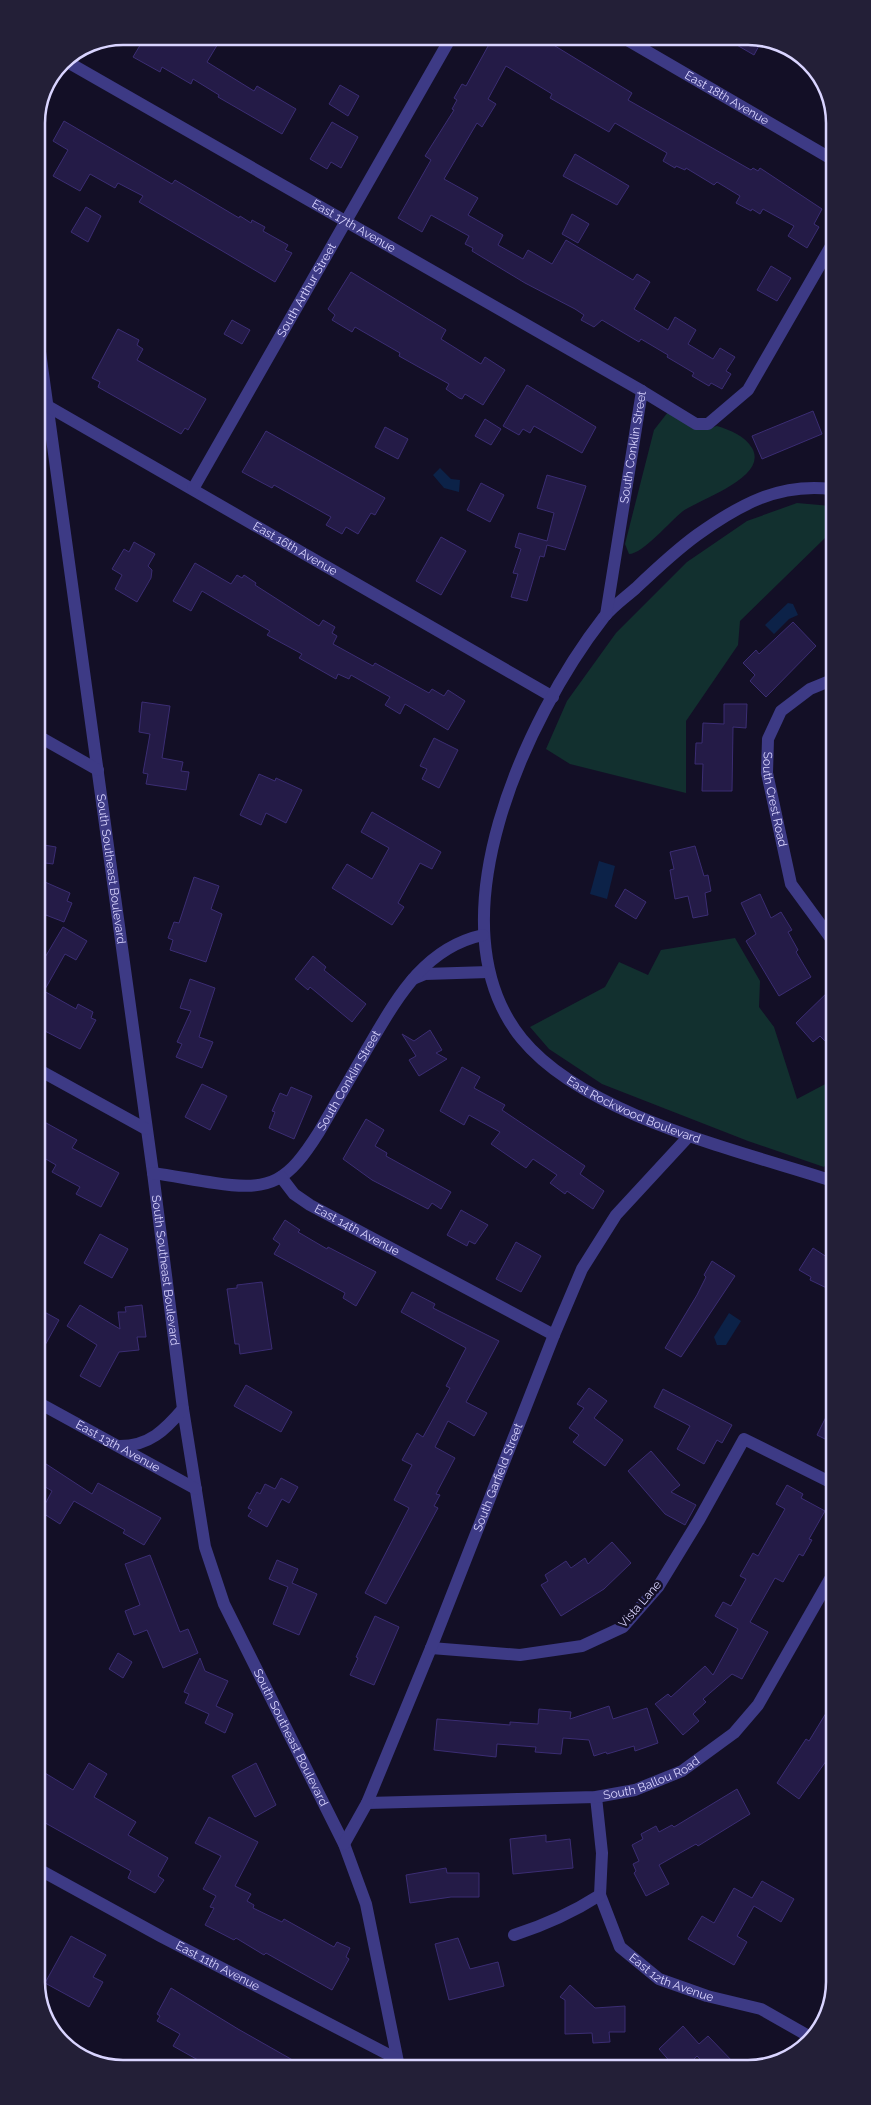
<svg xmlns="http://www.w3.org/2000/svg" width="871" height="2105" font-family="Raleway,sans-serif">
	<rect width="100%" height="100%" fill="#130f26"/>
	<!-- green -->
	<g fill="#12302f">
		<path d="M 668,412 L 703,430 L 717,426 C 730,430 745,436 752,448 C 769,477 700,499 683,511 C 670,521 643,554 629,554 L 625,544 L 654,430 Z"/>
		<polygon points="797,503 831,506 831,537 825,538 740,621 738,645 686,721 686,793 570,764 546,749 567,701 616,633 687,562 747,521"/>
		<polygon points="735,938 760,981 759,1007 774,1027 797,1099 833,1080 833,1154 824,1167 748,1141 602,1084 549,1049 530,1027 605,987 619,962 648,975 661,950"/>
	</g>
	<!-- water -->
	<g fill="#0c2248">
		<polygon points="440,468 451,479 460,480 459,492 444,488 433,475"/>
		<polygon points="788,603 793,604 798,615 789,619 774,634 765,625"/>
		<polygon points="599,861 615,866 607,899 590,894"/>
		<polygon points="729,1313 741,1321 726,1345 717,1345 714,1337"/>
	</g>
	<!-- building -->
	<g fill="#241b47" stroke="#3b2d73">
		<polygon points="751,36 761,42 754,55 723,37"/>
		<polygon points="542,38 632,93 628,100 751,170 753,168 758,171 760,168 822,209 814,224 819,227 807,248 788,236 794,226 763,209 760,214 752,209 751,211 736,203 740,196 717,182 714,185 686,168 685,170 676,166 675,168 663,161 667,153 615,123 609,132 550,98 552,94 506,66 488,99 496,104 482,127 477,123 444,179 478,198 468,215 503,235 498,245 523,259 528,250 552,264 566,240 633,280 637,274 650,282 634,309 668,330 675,317 696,330 688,344 713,359 720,348 735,357 726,371 731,374 722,389 711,383 709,386 692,376 694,373 667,357 668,355 641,339 639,342 602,320 594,327 581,320 584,315 575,309 525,283 472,251 473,248 465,244 469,236 431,215 422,232 398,218 431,160 425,156 454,110 452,109 457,100 454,98 462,84 466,86 492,39"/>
		<polygon points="142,42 219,42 207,62 254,91 257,86 296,109 282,134 218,97 219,95 193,79 191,84 162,67 160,72 133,57"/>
		<polygon points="340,85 359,96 348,116 329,104"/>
		<polygon points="64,121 172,184 175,180 239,218 240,216 251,223 252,220 265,227 263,231 288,245 285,250 292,253 275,282 139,202 143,196 118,183 115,188 90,174 80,191 53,176 68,150 53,141"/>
		<polygon points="332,122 358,137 341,168 331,162 327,169 310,159"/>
		<polygon points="575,154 629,186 617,205 563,176"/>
		<polygon points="86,207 101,216 88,242 71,232"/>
		<polygon points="572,214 589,224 578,243 562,234"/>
		<polygon points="771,266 791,278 777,301 757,290"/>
		<polygon points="351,272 446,330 441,339 481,364 485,357 505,370 483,405 465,394 462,399 459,398 446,389 449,384 399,356 400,353 355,327 352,332 332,320 335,315 328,309"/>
		<polygon points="232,320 250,330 242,344 224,334"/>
		<polygon points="118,329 139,340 137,345 143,349 137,360 206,399 188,430 185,428 181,434 98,387 100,382 92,378"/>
		<polygon points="527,385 596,427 582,453 534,426 530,433 523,429 519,435 503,426"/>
		<polygon points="813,411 822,434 762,459 752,436"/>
		<polygon points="485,419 501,429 491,445 475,436"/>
		<polygon points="385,427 408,439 398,459 375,447"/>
		<polygon points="266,431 385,498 375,515 371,513 358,534 346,527 342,534 326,525 331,517 274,485 272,488 242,472"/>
		<polygon points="547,475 586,486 565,550 547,545 544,557 540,556 527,601 511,597 518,574 513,573 521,549 515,547 519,533 547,541 554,513 537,508"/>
		<polygon points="481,483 504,495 490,522 467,510"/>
		<polygon points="441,537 466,551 441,595 416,581"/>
		<polygon points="134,542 155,554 148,566 152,570 151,578 137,602 115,589 122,575 112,569 124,549 129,552"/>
		<polygon points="195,563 231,584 237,575 242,578 244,575 256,583 255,585 319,626 323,620 335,627 332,633 337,636 333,644 373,666 375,663 429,693 432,689 444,696 448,690 465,701 448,730 405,704 400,714 385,705 390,697 351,675 349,679 338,674 336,679 299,658 302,654 267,635 270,631 202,591 191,611 173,601"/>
		<polygon points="793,622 816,646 766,697 750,681 755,675 743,663 756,650 759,654"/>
		<polygon points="142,702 170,706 162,758 183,762 181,771 189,772 186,790 146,784 148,774 143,773 150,734 139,732"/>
		<polygon points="724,704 747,704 746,728 733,727 732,791 702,791 703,764 695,764 696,743 702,743 703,723 724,724"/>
		<polygon points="434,738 458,750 439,788 422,779 427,769 420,766"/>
		<polygon points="259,774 275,781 276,778 302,790 286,823 266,813 261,825 240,815"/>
		<polygon points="372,812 441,852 432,869 420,863 398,903 404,907 392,925 332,888 347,864 372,879 389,848 361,832"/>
		<polygon points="38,844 56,847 53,864 38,862"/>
		<polygon points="695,846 704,876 708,875 711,891 705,893 708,915 693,918 688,896 675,899 670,870 674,869 670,852"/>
		<polygon points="194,877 219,886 211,909 222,914 206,962 170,950 173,940 168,938 174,922 179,923"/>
		<polygon points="45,882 70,893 67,901 72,903 64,922 38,912 38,898"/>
		<polygon points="625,889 646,902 636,919 615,906"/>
		<polygon points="760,894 771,918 781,912 792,930 788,932 798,950 796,952 811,977 779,996 746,941 756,934 741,903"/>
		<polygon points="63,927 87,941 76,960 65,954 44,991 76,1009 78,1004 93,1012 91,1018 96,1020 80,1049 39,1028 38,954 44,959"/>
		<polygon points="313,956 326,967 324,970 366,1004 352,1022 310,987 308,990 295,979"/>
		<polygon points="190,979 215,988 199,1037 213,1042 202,1068 176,1057 182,1044 177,1042 191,1011 180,1008"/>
		<polygon points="832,988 832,1010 833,1049 820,1036 813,1042 796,1023"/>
		<polygon points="430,1030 442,1050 436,1053 447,1059 419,1076 409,1060 416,1056 402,1034 414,1041"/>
		<polygon points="462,1067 480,1077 474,1088 505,1105 502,1110 585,1166 580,1174 604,1191 593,1209 567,1191 565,1194 550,1183 557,1175 533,1159 526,1168 491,1144 500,1132 469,1115 464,1125 440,1111"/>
		<polygon points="202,1084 227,1096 210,1130 185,1117"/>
		<polygon points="291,1087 312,1096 294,1139 269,1128 275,1112 272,1111 280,1093 287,1096"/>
		<polygon points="39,1119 77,1140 72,1148 119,1173 101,1207 76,1194 80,1187 52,1172 56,1165 39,1155"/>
		<polygon points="366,1119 384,1130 375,1146 387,1153 386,1156 451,1192 441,1209 432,1203 428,1209 372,1180 343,1159"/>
		<polygon points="461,1210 488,1225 475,1244 469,1241 467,1246 447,1235"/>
		<polygon points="285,1220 300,1230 298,1232 327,1249 328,1247 376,1272 356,1306 343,1298 345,1293 274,1254 280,1244 273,1239"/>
		<polygon points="100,1234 128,1249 112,1278 84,1263"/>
		<polygon points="516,1242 541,1256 521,1292 496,1279"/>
		<polygon points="813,1248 833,1261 833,1291 810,1280 811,1277 799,1270"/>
		<polygon points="712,1261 735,1276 681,1357 665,1348 697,1295 706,1277 704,1275"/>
		<polygon points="262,1282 272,1349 240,1354 239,1344 235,1344 227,1289 237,1288 237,1285"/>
		<polygon points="412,1292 435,1304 433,1308 499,1341 466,1402 487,1413 474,1436 448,1421 435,1447 455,1458 436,1494 440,1495 434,1506 438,1508 386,1604 365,1593 409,1508 394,1500 412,1465 402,1460 417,1433 423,1437 450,1388 446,1386 466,1348 401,1312"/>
		<polygon points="80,1305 120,1329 118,1312 126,1312 125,1307 142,1305 146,1337 137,1337 139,1350 119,1352 100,1387 80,1376 97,1345 67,1326"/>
		<polygon points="39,1309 59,1320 39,1356"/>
		<polygon points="246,1385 292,1412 281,1432 234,1406"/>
		<polygon points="589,1388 607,1401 594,1418 623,1440 605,1466 573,1442 579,1435 569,1428 584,1408 577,1404"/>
		<polygon points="663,1389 732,1425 722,1443 717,1440 704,1464 677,1449 690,1426 654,1407"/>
		<polygon points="833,1403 833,1443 817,1435"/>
		<polygon points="651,1451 680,1485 671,1492 696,1505 685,1525 665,1514 628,1471"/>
		<polygon points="40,1460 92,1494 98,1483 161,1518 144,1545 123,1533 125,1530 74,1501 60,1524 41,1512 52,1491 40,1484"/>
		<polygon points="281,1478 298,1487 289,1503 282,1499 267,1527 248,1516 252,1510 248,1508 257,1492 260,1494 265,1484 275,1489"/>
		<polygon points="787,1485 803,1494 801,1498 825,1511 809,1539 812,1540 803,1556 799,1554 783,1582 775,1578 750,1622 768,1632 742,1679 732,1674 703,1699 706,1702 693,1714 699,1721 683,1735 655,1704 668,1694 671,1697 705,1666 713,1675 738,1629 715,1616 723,1602 731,1606 746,1579 740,1576 753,1553 758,1556 785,1509 776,1504"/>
		<polygon points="612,1542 631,1563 604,1589 561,1616 541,1585 548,1581 545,1575 566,1561 571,1568 585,1558 588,1564"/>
		<polygon points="150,1555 180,1632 188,1629 198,1653 163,1668 147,1630 134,1635 125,1611 140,1605 125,1564"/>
		<polygon points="277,1560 298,1569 292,1583 317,1594 299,1635 273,1624 288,1587 269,1579"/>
		<polygon points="375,1616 399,1627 374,1685 350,1675 358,1658 356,1657"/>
		<polygon points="118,1653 132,1662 123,1678 109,1669"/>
		<polygon points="200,1658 205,1671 228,1681 216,1706 233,1714 225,1733 205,1723 209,1714 185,1703 189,1694 184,1692"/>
		<polygon points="834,1700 834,1750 799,1799 777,1783 806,1739 809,1741"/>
		<polygon points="609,1706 613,1719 647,1708 658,1743 635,1751 634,1746 607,1754 606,1752 594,1756 589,1740 563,1738 561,1754 535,1752 536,1747 497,1744 496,1757 434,1750 437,1719 510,1725 510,1722 538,1724 539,1709 571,1712 570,1719"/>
		<polygon points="89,1763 107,1774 94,1797 136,1822 128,1835 168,1858 158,1876 164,1880 155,1893 128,1878 131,1871 40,1820 40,1770 73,1790"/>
		<polygon points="256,1763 276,1805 255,1817 232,1776"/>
		<polygon points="737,1789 750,1814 698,1846 696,1844 659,1865 669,1884 646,1896 634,1873 636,1871 633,1864 639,1861 632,1845 643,1839 641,1834 656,1826 659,1832 672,1825 674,1827"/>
		<polygon points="209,1817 258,1842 235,1886 251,1894 247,1901 254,1905 253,1908 282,1922 284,1919 334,1947 337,1942 350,1948 346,1957 349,1959 332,1990 266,1953 264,1955 236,1938 234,1940 205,1925 214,1908 210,1907 216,1896 203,1889 221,1856 195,1843"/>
		<polygon points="546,1835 546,1842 570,1839 573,1868 513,1874 510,1839"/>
		<polygon points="446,1868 447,1873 479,1873 479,1897 451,1897 410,1903 406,1875"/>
		<polygon points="762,1881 794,1899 781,1922 754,1906 737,1936 747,1942 734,1965 688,1939 702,1916 714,1923 734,1888 752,1898"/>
		<polygon points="71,1936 106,1955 93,1977 103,1982 89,2007 45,1983"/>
		<polygon points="458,1938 470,1969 498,1962 504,1986 449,2000 435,1944"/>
		<polygon points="570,1985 595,2008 625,2006 625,2032 609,2032 610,2042 593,2043 592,2033 565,2034 565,2000 560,1997"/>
		<polygon points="171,1988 238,2029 305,2067 233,2068 221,2061 217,2068 193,2068 198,2060 173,2046 180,2034 157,2021 160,2016 157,2014"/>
		<polygon points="683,2026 699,2044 708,2036 735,2064 706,2065 697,2056 688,2065 673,2065 659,2049"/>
	</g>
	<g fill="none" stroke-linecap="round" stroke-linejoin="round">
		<!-- minor -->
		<g stroke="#3d3a85" stroke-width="12">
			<path id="s1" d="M 624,38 L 830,158"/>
			<path id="s2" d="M 64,60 L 642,391"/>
			<path id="s3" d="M 37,330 L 153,1173 L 183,1409 L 205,1547 L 224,1604 L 344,1844 L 366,1904 L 399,2067"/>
			<path id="s4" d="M 37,400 L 553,697"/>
			<path id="s5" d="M 193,489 L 450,39"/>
			<path id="s6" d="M 831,489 C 778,483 739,505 697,535 C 675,551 656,569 636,588 C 626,597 613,606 604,617 C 526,717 429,925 522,1039 C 585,1116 741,1151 833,1181"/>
			<path id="s7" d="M 606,615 L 642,391 L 696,424 L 708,424 L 748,390 L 831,246"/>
			<path id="s8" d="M 832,680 L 810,689 L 781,711 L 768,739 L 767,773 L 791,884 L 832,940"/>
			<polyline points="38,736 98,770"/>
			<polyline points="413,979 425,974 489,972"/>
			<polyline points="39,1070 146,1129"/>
			<path id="s9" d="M 153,1173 C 174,1176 194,1180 215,1183 C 272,1192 288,1181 319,1132 C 335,1104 351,1077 367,1049 C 396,1000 423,948 483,935"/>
			<path id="s10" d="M 281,1177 L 294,1194 L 310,1205 L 554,1335"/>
			<path id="s11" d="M 39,1403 L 196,1489"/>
			<path d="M 120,1446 C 149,1446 165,1430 183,1409"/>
			<polyline points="431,1648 520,1655 582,1646 623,1627 658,1587 699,1520 744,1439 834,1484"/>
			<path id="s12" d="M 596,1797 L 602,1853 L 600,1895 L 620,1947 L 659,1979 L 707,1996 L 761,2009 L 812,2038"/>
			<path id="s13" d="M 367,1803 L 596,1797 L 635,1790 L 682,1771 L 734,1733 L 758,1705 L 834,1572"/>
			<path id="s14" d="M 344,1844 L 367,1803 L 431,1648 L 554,1335 L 582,1269 L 616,1215 L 689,1136"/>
			<path id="s15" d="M 40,1870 L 162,1937 L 397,2059"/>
			<path d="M 514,1935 C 545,1925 572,1913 600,1895"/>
		</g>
	</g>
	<g text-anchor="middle" stroke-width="5" stroke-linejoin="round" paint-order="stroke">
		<!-- street labels -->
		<g font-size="12" fill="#d9d4ff" stroke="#130f26">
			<text dy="4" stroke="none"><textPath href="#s1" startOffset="119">East 18th Avenue</textPath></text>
			<text dy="4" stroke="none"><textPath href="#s2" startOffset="334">East 17th Avenue</textPath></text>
			<text dy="4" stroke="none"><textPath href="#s5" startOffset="229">South Arthur Street</textPath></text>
			<text dy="4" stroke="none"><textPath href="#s7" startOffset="170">South Conklin Street</textPath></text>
			<text dy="4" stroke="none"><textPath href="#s4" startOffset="298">East 16th Avenue</textPath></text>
			<text dy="4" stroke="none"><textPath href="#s8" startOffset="152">South Crest Road</textPath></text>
			<text dy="4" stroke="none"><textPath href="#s3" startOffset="544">South Southeast Boulevard</textPath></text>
			<text dy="4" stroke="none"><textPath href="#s9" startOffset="249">South Conklin Street</textPath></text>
			<text dy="4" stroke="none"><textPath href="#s6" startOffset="862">East Rockwood Boulevard</textPath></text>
			<text dy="4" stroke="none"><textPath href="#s10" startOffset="94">East 14th Avenue</textPath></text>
			<text dy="4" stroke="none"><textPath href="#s3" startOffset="949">South Southeast Boulevard</textPath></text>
			<text dy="4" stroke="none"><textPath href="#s11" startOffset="90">East 13th Avenue</textPath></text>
			<text dy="4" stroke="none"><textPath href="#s14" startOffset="398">South Garfield Street</textPath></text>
			<text transform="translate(640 1604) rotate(-49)" y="4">Vista Lane</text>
			<text dy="4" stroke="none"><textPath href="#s3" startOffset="1438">South Southeast Boulevard</textPath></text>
			<text dy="4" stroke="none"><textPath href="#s13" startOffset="288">South Ballou Road</textPath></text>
			<text dy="4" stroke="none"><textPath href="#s15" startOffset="202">East 11th Avenue</textPath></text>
			<text dy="4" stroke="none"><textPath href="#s12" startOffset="215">East 12th Avenue</textPath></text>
		</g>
	</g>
	<!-- crop -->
	<path d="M0 0H871V2105H0ZM123 45H748A78 78 0 0 1 826 123V1982A78 78 0 0 1 748 2060H123A78 78 0 0 1 45 1982V123A78 78 0 0 1 123 45Z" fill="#231f37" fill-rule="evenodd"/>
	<path fill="none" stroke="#d9d4ff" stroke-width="2.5" d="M123 45H748A78 78 0 0 1 826 123V1982A78 78 0 0 1 748 2060H123A78 78 0 0 1 45 1982V123A78 78 0 0 1 123 45Z"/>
</svg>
